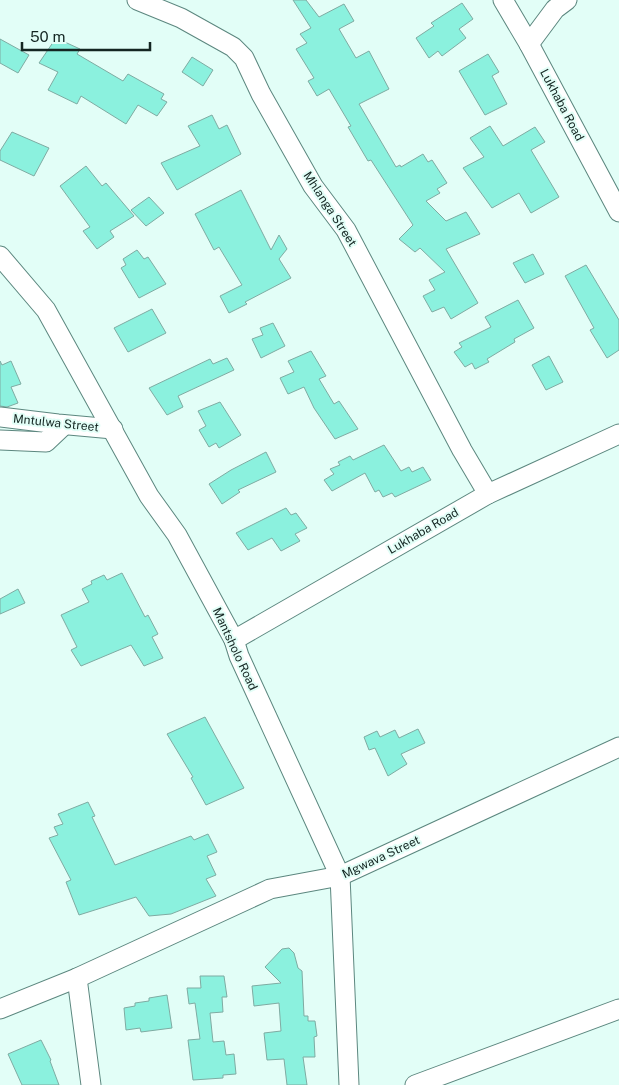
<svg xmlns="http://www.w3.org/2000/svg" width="619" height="1085" font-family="'Public Sans',sans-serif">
	<rect width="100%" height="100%" fill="#e2fef7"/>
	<!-- building -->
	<g fill="#8bf1de" stroke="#7faba2">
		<polygon points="293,0 306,0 319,17 344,4 354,21 339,29 356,58 369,51 389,89 359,104 396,167 400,165 401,167 423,154 428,162 432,160 447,183 437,189 440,193 426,201 446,221 466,212 480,234 446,249 478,303 451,319 444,307 432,312 423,296 435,290 429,280 445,272 420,248 415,252 399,239 413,225 371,160 368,161 348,127 351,126 329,89 317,96 308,81 314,78 296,49 307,43 300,34 311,28"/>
		<polygon points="462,3 473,19 459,29 466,38 442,56 438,51 429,58 416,38 434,26 431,23"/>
		<polygon points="56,38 80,49 77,54 123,81 128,74 164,94 161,99 167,102 157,116 138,105 126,124 81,96 77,104 48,90 58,72 39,63"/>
		<polygon points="0,39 29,55 18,73 0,63"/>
		<polygon points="488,54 499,72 492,76 507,104 485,115 459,71"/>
		<polygon points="192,57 213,70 203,86 182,72"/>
		<polygon points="212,115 219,129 227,125 241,154 177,190 161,163 200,146 188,126"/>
		<polygon points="490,126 503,146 535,127 545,142 531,150 559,197 531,213 519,193 492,208 463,168 484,157 470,138"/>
		<polygon points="12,132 49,148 34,176 0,160 0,151"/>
		<polygon points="86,166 102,186 106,183 134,216 110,231 114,237 97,249 83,231 90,227 60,186"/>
		<polygon points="241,190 271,250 279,235 287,249 279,259 291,278 245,302 247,304 229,313 220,296 242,285 219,247 214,250 195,214"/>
		<polygon points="149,197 164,213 146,226 131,210"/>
		<polygon points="137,250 144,259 148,257 166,284 139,298 121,268 126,265 123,259"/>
		<polygon points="533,254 544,274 525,283 513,263"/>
		<polygon points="586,265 619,320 619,350 607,358 590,330 594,328 565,276"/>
		<polygon points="518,300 534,328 514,339 515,342 487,359 489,362 475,369 472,363 465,367 454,352 462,347 459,343 491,327 485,317"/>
		<polygon points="152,309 166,333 128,352 114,328"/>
		<polygon points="273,323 285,346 261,358 252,339 263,335 260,328"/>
		<polygon points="311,351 326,376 319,379 334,404 339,401 358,429 335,439 314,408 304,387 288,394 280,378 294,372 288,361"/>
		<polygon points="549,356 563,382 546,390 532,365"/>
		<polygon points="227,358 234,370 178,396 183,407 167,415 149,388 210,359 213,364"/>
		<polygon points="0,361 2,365 11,361 21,384 11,387 18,403 7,407 0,406"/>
		<polygon points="220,402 241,435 219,448 216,443 209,447 199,430 206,426 198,411"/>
		<polygon points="384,445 401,471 409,467 412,472 423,467 431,480 395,497 392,493 383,497 379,490 375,492 365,473 332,491 324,480 334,474 330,469 340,465 338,462 350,456 353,460"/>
		<polygon points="266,452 276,472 238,490 240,492 222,504 209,484 231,470"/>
		<polygon points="286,508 291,515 296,513 307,528 295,534 300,541 281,551 272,538 248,550 236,533"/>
		<polygon points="122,573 145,617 148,615 158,634 152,637 163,658 144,666 131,645 81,666 71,650 77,647 61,615 89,602 82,589 92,584 91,581 104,575 107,580"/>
		<polygon points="18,589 25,603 0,614 0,599"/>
		<polygon points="205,717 244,788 206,805 191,778 193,777 167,734"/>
		<polygon points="418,729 425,743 401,754 407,764 388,776 375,748 369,750 364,737 377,731 380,737 395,730 399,738"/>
		<polygon points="88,802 95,816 92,817 115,865 191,836 194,840 208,834 217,852 207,856 216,875 206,879 216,896 171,914 149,916 136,897 79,915 66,882 71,880 49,838 58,835 54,827 63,824 58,814"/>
		<polygon points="289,948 294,953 298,968 302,971 304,1016 308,1016 308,1021 315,1021 317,1036 314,1037 315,1057 303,1057 307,1085 287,1085 284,1059 267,1060 264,1033 281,1031 279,1003 254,1006 252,986 281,983 265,967 282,949"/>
		<polygon points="200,976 224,976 227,997 222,997 223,1012 210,1013 213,1042 224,1041 226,1055 234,1054 236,1074 223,1075 223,1078 193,1080 188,1040 200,1039 195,1003 189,1004 187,988 201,988"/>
		<polygon points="167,995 172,1028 141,1032 140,1028 126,1030 124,1008 135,1006 135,1003 149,1001 149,998"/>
		<polygon points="41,1040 51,1060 50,1061 59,1085 22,1085 8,1054"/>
	</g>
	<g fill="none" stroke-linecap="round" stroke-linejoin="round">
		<defs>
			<g id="street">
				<polyline points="137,0 181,18 233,47 244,58 261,94 313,186 346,230 462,450 488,494"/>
				<polyline points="503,0 529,44 619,212"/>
				<polyline points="529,44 555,9 567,0"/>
				<polyline points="0,256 46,310 149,496 177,535 234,640 239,656 340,876 349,1085"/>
				<polyline points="0,417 58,424 113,429"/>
				<polyline points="0,440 46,442 64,425"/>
				<polyline points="234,640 488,494 619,434"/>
				<polyline points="77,978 91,1085"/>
				<polyline points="0,1009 77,978 270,889 340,876 619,747"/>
				<polyline points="415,1085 619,1009"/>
			</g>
		</defs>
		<!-- street casing -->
		<use href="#street" stroke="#5c877f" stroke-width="21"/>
		<!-- street -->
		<use href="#street" stroke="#fff" stroke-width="19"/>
	</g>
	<g text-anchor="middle" stroke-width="4" stroke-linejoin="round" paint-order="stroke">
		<!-- street labels -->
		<g font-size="12" fill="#142622" stroke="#e2fef7">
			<text transform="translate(562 105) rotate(62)" y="4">Lukhaba Road</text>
			<text transform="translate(330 209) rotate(57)" y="4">Mhlanga Street</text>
			<text transform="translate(56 423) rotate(6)" y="4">Mntulwa Street</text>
			<text transform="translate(423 531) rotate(-30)" y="4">Lukhaba Road</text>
			<text transform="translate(235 649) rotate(65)" y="4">Mantsholo Road</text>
			<text transform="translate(381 857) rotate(-25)" y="4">Mgwava Street</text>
		</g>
	</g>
	<!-- scale -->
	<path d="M22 42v8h128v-8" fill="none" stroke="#142622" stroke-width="2.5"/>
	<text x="30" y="42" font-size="15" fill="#142622" stroke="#e2fef7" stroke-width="4" paint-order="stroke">50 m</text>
</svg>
